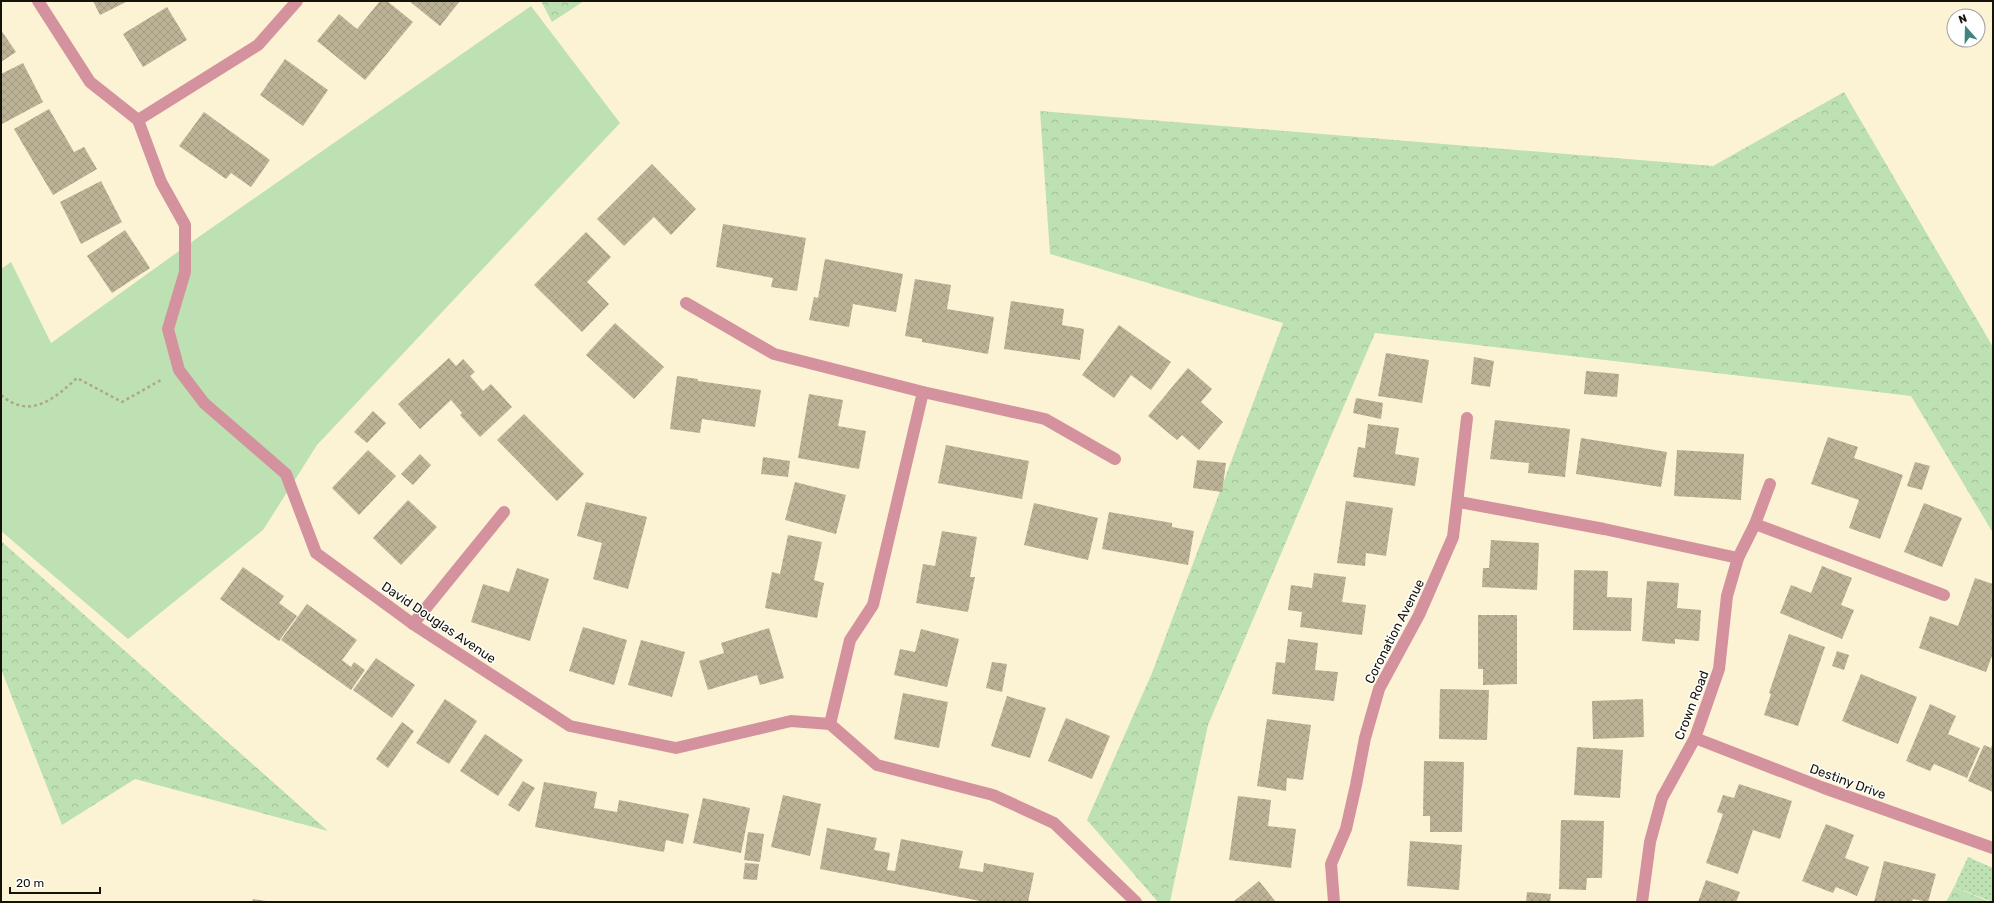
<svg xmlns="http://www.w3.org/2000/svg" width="1994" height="903" font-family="Rubik,sans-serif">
	<defs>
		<pattern id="grass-dots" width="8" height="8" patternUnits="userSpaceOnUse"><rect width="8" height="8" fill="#bde1b2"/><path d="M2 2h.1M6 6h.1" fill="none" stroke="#a2c098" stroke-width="1.8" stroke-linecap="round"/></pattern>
		<pattern id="forest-crowns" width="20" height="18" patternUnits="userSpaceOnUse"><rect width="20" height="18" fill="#bde1b2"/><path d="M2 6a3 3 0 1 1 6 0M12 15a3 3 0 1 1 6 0" fill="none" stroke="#a2c098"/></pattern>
		<pattern id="building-cross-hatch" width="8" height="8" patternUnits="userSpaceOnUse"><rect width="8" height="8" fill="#bcb397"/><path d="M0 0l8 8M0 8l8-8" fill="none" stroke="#a19981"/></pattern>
	</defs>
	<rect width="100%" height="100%" fill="#fcf3d5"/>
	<!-- grass -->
	<polygon fill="url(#grass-dots)" points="1968,857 1993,868 1993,902 1954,887"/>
	<!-- forest -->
	<g fill="url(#forest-crowns)">
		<polygon points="541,1 584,1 552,22"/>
		<polygon points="1844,92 1993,347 1993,533 1911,396 1375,333 1208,725 1170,902 1158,902 1087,820 1152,673 1283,323 1050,254 1040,111 1713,166"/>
		<polygon points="1,541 328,831 135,779 62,825 1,669"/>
		<polygon points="1954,887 1990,902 1946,902"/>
	</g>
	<!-- park -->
	<polygon fill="#bde1b2" points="531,6 620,123 317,445 263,530 128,639 1,531 1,269 11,262 51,343 200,236"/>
	<!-- building -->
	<g fill="url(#building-cross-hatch)">
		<polygon points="93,1 128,1 100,15"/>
		<polygon points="380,1 387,1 413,22 365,80 317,41 339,14 357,29"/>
		<polygon points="409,1 460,1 440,26"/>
		<polygon points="167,7 187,40 143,67 123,34"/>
		<polygon points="1,30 16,52 1,62"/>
		<polygon points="285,59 328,90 303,126 260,95"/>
		<polygon points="23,63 43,102 2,124 1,74"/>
		<polygon points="49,109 74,152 84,147 97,169 53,195 14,129"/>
		<polygon points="204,112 270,160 251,187 231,173 226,179 179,146"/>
		<polygon points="652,164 696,209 671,235 654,217 624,246 597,219"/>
		<polygon points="101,181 122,222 81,244 60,202"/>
		<polygon points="723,224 806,238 797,291 771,287 773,278 716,267"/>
		<polygon points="125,230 150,268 112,293 87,256"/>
		<polygon points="586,232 611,257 587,282 609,304 582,332 534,285"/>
		<polygon points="825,259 903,274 896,312 853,304 849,327 809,320 814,297 818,298"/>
		<polygon points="915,279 951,285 947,309 994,317 988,354 922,342 922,339 905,336"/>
		<polygon points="1011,301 1064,309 1062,325 1084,329 1080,360 1004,349"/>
		<polygon points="615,323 664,367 634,399 586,355"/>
		<polygon points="1119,325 1171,362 1151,390 1131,375 1114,398 1082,375"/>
		<polygon points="1386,353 1429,360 1422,403 1378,396"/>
		<polygon points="1474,357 1494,361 1490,387 1471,384"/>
		<polygon points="449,358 456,366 463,359 475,372 470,376 483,391 491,384 512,407 480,437 460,415 462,413 451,400 420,429 398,404"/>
		<polygon points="1188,368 1212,389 1201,402 1223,422 1199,450 1182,435 1177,440 1148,416"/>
		<polygon points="1586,371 1619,374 1617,397 1584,394"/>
		<polygon points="677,376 698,379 698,381 761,390 755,427 702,419 700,433 670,429"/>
		<polygon points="809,394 843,400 838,426 866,431 859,469 798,458"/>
		<polygon points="1356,398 1383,403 1381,419 1353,413"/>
		<polygon points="373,411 386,423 367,443 354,432"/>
		<polygon points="524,414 584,474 557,501 497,440"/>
		<polygon points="1495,420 1570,429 1565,477 1528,473 1529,463 1490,459"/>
		<polygon points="1368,424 1399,428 1395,454 1419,458 1415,486 1353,477 1358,447 1365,448"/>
		<polygon points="1828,437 1858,447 1854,458 1903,475 1880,539 1849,528 1859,500 1811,484"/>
		<polygon points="1581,438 1667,452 1661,487 1576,474"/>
		<polygon points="946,445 1029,461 1022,499 938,483"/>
		<polygon points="368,450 396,476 359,515 332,488"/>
		<polygon points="1677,450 1744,454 1741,500 1674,496"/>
		<polygon points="420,454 431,465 413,485 401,474"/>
		<polygon points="763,457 790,461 788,477 761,474"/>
		<polygon points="1197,460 1226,463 1222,492 1193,488"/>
		<polygon points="1915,462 1930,466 1922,490 1907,486"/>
		<polygon points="795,482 846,495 836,534 785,520"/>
		<polygon points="408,500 437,527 401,565 373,538"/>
		<polygon points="1346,501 1393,508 1386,556 1366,553 1365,566 1337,563"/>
		<polygon points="586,502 647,517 628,589 593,579 602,543 577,536"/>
		<polygon points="1034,503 1098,518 1088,560 1024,545"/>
		<polygon points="1924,503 1962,518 1942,567 1904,552"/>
		<polygon points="1109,512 1172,523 1172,527 1194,531 1188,565 1102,549"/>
		<polygon points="942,531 977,537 970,577 975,577 968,612 916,603 923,564 935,566"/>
		<polygon points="788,535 822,542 814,580 824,583 817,618 765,608 772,572 780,574"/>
		<polygon points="1491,540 1539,543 1537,590 1482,587 1483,568 1489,568"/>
		<polygon points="1822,566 1852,578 1841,605 1854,610 1842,639 1780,613 1791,585 1811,593"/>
		<polygon points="243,567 284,596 279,603 297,616 279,641 220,599"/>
		<polygon points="517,568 549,579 530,641 471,622 483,584 509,592"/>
		<polygon points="1574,570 1608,571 1607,597 1632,598 1631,631 1573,630"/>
		<polygon points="1314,573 1346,577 1342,602 1366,605 1362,635 1300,627 1302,612 1288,610 1291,585 1312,588"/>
		<polygon points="1975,578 1993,584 1993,653 1986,672 1919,648 1930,616 1958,626"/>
		<polygon points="1647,581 1679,583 1677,608 1701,610 1699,641 1675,639 1675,644 1642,641"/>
		<polygon points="307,604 357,640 342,660 351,667 354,662 365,670 351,690 281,640"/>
		<polygon points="1478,615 1517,615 1517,684 1483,685 1483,669 1478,669"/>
		<polygon points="583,627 627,640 614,685 569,671"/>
		<polygon points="769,628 784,678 760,685 757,675 708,690 699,661 724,653 721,643"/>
		<polygon points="921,629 959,639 947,687 894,675 900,649 915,652"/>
		<polygon points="1789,634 1825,647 1798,726 1764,715 1771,694 1769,693"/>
		<polygon points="1288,639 1318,643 1315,670 1338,672 1334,701 1272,694 1276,662 1285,663"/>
		<polygon points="641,640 685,652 672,697 628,685"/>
		<polygon points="1837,651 1849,655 1844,670 1832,666"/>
		<polygon points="376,658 415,685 392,718 353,690"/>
		<polygon points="992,662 1007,664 1002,692 986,688"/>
		<polygon points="1861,674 1917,697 1898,744 1842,721"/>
		<polygon points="1440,689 1489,690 1487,740 1439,739"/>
		<polygon points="903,693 948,702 939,748 894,739"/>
		<polygon points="1007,696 1046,708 1030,758 991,746"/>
		<polygon points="445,699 477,721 449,764 416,743"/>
		<polygon points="1643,699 1644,737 1593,739 1592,701"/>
		<polygon points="1930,704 1956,716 1948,734 1980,748 1967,778 1934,764 1930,771 1906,761"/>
		<polygon points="1066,718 1110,736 1092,779 1048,761"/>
		<polygon points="1267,719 1311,725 1303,780 1287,778 1286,791 1257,786"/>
		<polygon points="402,722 414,731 388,768 376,759"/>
		<polygon points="485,734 523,760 498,796 460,771"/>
		<polygon points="1993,742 1993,792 1968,781 1984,745 1991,748"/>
		<polygon points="1577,747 1623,750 1620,798 1574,795"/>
		<polygon points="1424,761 1464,762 1462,832 1430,832 1430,816 1423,816"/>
		<polygon points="523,781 535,788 519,812 508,805"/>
		<polygon points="544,782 597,792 594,808 617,812 619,800 689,814 683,844 666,840 664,852 535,827"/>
		<polygon points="1739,784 1792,801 1780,839 1753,830 1738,874 1706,863 1723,814 1717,812 1723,795 1734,798"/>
		<polygon points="783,795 821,804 810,856 771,847"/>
		<polygon points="1238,796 1271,800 1268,826 1296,829 1291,868 1229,860"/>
		<polygon points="703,798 750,808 741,853 693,843"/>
		<polygon points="1561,820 1604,821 1602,878 1587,878 1586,890 1559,889"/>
		<polygon points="1826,824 1854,835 1845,858 1869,867 1857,896 1836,887 1833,893 1802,881"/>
		<polygon points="827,828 877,838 874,850 890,853 887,870 895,871 901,839 963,851 959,868 983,872 984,863 1034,873 1028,902 985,902 820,869"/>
		<polygon points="748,832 764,834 760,862 744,860"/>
		<polygon points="1410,841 1462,845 1459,890 1407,886"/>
		<polygon points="1884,861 1936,874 1928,902 1913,899 1912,902 1874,902"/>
		<polygon points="745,863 759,864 757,880 743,879"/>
		<polygon points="1706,880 1740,892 1736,902 1698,902"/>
		<polygon points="1259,881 1276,902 1233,902"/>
		<polygon points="1527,892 1551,894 1550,902 1526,902"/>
		<polygon points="253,899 266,901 266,902 252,902"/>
	</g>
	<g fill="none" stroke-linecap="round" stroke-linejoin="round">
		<!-- path -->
		<path stroke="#ada68f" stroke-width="2.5" stroke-dasharray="3 3" stroke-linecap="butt" d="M 1,395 C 30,420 54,399 77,378 L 122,402 L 161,380"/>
		<!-- lane -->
		<polyline stroke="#d4929e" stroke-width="12" points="1755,524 1944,595"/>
		<!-- street -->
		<g stroke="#d4929e" stroke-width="12">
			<polyline points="38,1 90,82 138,120 161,182 185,225 185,272 168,329 179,370 204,403 286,474 316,553 413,624 570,726 676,748 791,721 830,724 877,765 993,795 1054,823 1136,902"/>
			<polyline points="138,120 258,45 297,1"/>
			<polyline points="686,303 774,354 923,392 1045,419 1115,459"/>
			<polyline points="1459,502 1604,529 1738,558 1755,524 1770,484"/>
			<polyline points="413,624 504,512"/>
			<polyline points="830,724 850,640 873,605 923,392"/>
			<polyline points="1695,738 1824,788 1993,848"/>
			<polyline points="1334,902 1331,864 1346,829 1356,785 1365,738 1379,689 1419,615 1453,537 1467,418"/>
			<polyline points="1642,902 1650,842 1662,798 1695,738 1719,669 1727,596 1738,558"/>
		</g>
	</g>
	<g text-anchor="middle" stroke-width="3" stroke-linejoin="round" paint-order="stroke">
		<!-- street labels -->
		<g font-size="13" fill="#151207" stroke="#fff">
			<text transform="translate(439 622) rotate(34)" y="5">David Douglas Avenue</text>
			<text transform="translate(1394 631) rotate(-63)" y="5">Coronation Avenue</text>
			<text transform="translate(1691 705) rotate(-69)" y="5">Crown Road</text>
			<text transform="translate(1848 781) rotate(20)" y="5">Destiny Drive</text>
		</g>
	</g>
	<!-- border -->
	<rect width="1994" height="903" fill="none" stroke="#151207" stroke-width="4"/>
	<!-- north arrow -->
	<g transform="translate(1966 28) rotate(340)"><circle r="19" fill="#ffffff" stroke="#a1a09c"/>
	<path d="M0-3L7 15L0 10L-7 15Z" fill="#3f857e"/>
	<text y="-6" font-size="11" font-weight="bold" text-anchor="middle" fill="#151207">N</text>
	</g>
	<!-- scale -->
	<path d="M10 887v6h90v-6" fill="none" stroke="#151207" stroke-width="2"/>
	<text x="16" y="887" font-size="12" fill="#151207" stroke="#ffffff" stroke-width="3" paint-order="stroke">20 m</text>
</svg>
